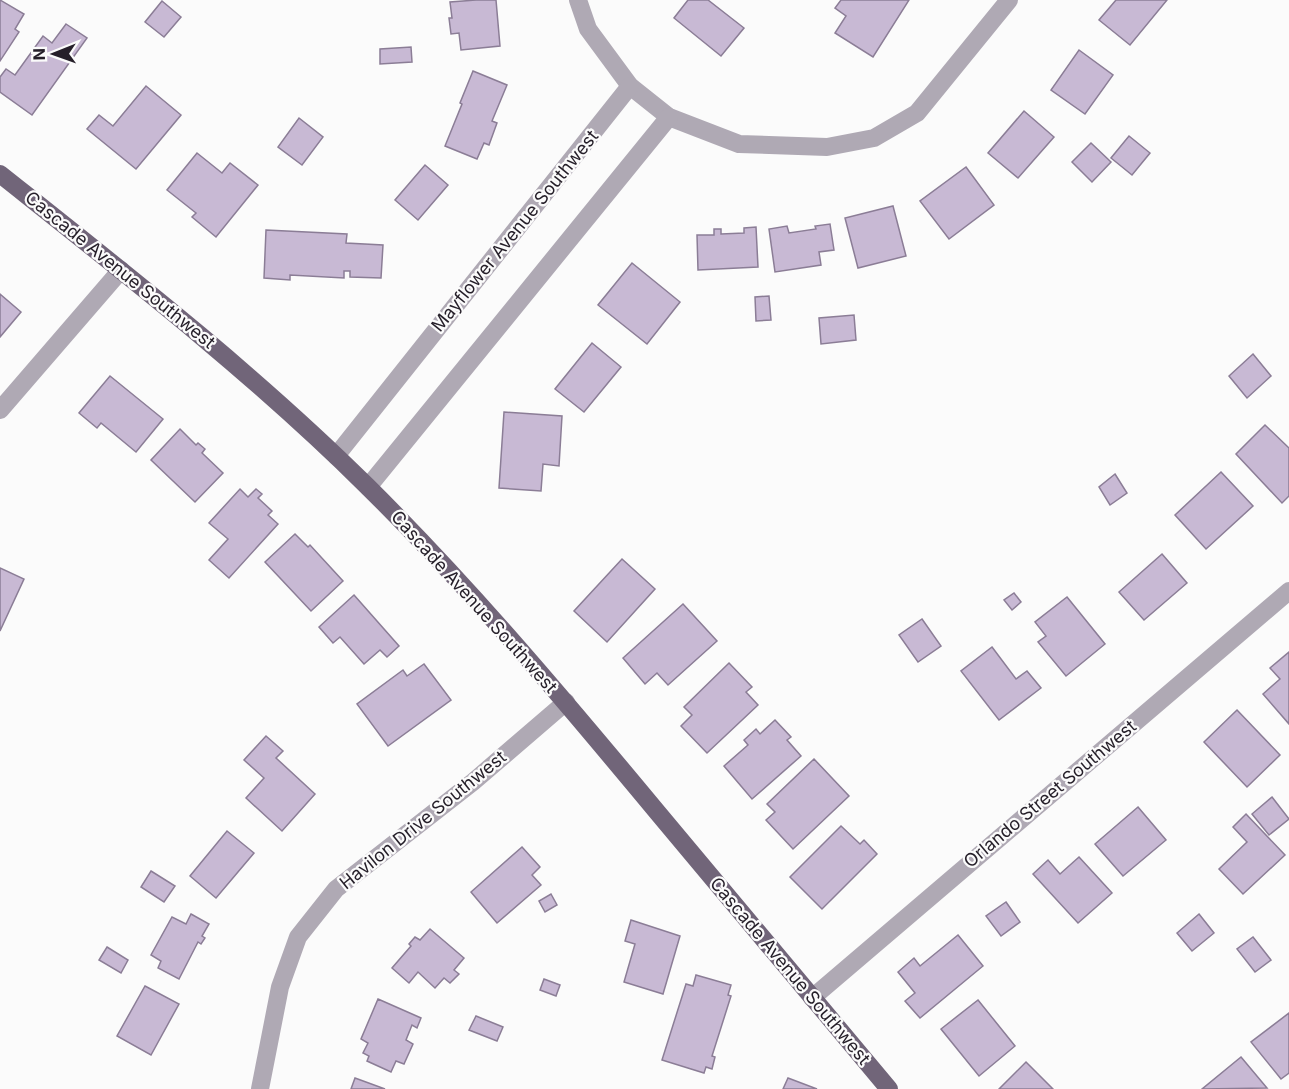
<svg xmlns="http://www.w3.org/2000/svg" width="1289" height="1089" font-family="Inter,sans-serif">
	<rect width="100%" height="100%" fill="#fbfbfb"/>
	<!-- building -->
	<g fill="#c8b9d4" stroke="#8b7d96" stroke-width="1.5">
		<polygon points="0,0 24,14 15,29 19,32 0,61"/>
		<polygon points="476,0 496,0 500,46 461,50 459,33 451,34 449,18 452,18 450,2"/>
		<polygon points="688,0 708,0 744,28 721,56 674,18"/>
		<polygon points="841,0 909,0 873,57 835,33 846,16 835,8"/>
		<polygon points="1116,0 1167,0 1130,45 1099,20"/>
		<polygon points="162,1 181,17 164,37 145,22"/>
		<polygon points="66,24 87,38 32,115 0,92 0,77 6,69 15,75 43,36 52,43"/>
		<polygon points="411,47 412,62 380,64 380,49"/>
		<polygon points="1079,50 1113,75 1085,114 1051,90"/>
		<polygon points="473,71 507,85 492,121 497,123 489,145 484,143 477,159 445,146 462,104 460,103"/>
		<polygon points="146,86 181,115 136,169 87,129 99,115 113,126"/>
		<polygon points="1024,111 1054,137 1018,178 988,153"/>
		<polygon points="299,118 323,137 302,165 278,147"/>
		<polygon points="1129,136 1150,153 1132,175 1111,158"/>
		<polygon points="1091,143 1111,162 1092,182 1072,162"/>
		<polygon points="197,153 222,173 230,163 258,185 216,237 192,217 196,213 167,190"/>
		<polygon points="425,165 448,185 418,220 395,200"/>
		<polygon points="966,167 994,205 949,239 920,201"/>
		<polygon points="893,206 906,256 858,268 845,218"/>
		<polygon points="830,224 834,250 819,252 821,265 775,272 769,229 787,226 789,233 816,229 815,226"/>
		<polygon points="756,227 758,267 698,270 697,235 714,235 714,229 721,229 721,234 744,233 744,228"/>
		<polygon points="266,230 347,234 346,243 383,245 381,278 350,277 350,271 344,271 344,278 290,275 290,280 264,278"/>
		<polygon points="632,263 680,302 647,344 598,305"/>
		<polygon points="0,294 21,312 0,337"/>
		<polygon points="769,296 771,320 756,321 755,297"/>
		<polygon points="854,315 856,340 821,344 819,318"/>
		<polygon points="592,343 621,367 584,412 555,389"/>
		<polygon points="1253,354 1271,376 1247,398 1229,376"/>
		<polygon points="110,376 163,419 136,452 101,423 97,428 79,413"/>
		<polygon points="504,412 562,416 559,466 543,464 541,491 499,488"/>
		<polygon points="1265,425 1289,448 1289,496 1282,503 1236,454"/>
		<polygon points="180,429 196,445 198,443 205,449 202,453 223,473 195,502 151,460"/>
		<polygon points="1221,472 1253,506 1206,549 1175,515"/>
		<polygon points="1115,474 1127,493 1110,505 1099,487"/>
		<polygon points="240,489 248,497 256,489 262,494 258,498 272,511 268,515 278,524 229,578 209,560 228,539 209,523"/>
		<polygon points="295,534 308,547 310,545 343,581 311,611 265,562"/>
		<polygon points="1162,554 1187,583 1144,620 1119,592"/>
		<polygon points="622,559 655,589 607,642 574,611"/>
		<polygon points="0,568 24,579 0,631"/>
		<polygon points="1014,593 1021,602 1012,610 1004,600"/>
		<polygon points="354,595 399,646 387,657 380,650 364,664 340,637 333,643 319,627"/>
		<polygon points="1067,597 1105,644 1066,676 1038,642 1046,636 1035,622"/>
		<polygon points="683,604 717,641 668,685 657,673 645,684 623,658"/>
		<polygon points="922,619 941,646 918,662 899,635"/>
		<polygon points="992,647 1016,679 1027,671 1041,688 999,720 961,671"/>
		<polygon points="1289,652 1289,724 1263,694 1280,679 1270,668"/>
		<polygon points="729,663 752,687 746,692 758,705 707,753 681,726 692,715 684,707"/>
		<polygon points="424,664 451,700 388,746 357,704 403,670 407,676"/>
		<polygon points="1237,710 1280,755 1247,787 1204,742"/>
		<polygon points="775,720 791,737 787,740 801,756 752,799 724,766 748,745 744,740 756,729 760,734"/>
		<polygon points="266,736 283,751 276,758 315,794 282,831 246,798 264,778 244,760"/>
		<polygon points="814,759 849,796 793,849 766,820 775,812 767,804"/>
		<polygon points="1272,797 1289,819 1269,835 1252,814"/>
		<polygon points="1138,807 1166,840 1123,876 1095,844"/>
		<polygon points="1246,814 1285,855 1243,894 1219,869 1247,842 1233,827"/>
		<polygon points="841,826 860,844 864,840 877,854 822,909 790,877"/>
		<polygon points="227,831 254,853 216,898 190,876"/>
		<polygon points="522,847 540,867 532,875 541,885 497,923 471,892"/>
		<polygon points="1079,857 1112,893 1078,923 1033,874 1048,860 1060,874"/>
		<polygon points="151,871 175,886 164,902 141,887"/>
		<polygon points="551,894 557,905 545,912 539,901"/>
		<polygon points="1006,902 1020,922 1001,936 986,916"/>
		<polygon points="191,914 209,924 202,936 205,938 201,944 198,942 179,979 158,968 161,961 151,955 172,917 186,924"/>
		<polygon points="1199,914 1214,933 1192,951 1177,933"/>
		<polygon points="631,920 680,936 663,994 624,982 635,944 625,941"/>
		<polygon points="430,929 464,958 454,970 459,974 450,983 444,978 435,988 418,972 409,983 392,968 411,946 409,944 415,937 420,940"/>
		<polygon points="958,935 983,966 920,1018 905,1001 915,993 898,972 914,958 920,966"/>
		<polygon points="1253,937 1271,960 1255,972 1237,949"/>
		<polygon points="107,947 128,960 121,973 99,960"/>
		<polygon points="696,975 731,985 728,995 731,996 712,1056 715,1057 712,1069 706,1067 704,1073 662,1060 686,984 693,986"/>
		<polygon points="544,979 560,985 556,996 540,990"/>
		<polygon points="145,986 179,1004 151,1055 117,1036"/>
		<polygon points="378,999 421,1018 417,1028 412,1025 406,1040 413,1044 404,1064 396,1061 391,1072 367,1061 369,1056 363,1053 368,1043 361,1039"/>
		<polygon points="978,1000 1015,1046 979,1076 941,1029"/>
		<polygon points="1289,1013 1289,1073 1281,1079 1251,1042"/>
		<polygon points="476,1016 503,1027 497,1041 469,1030"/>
		<polygon points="1241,1057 1267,1088 1202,1089"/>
		<polygon points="1026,1062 1053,1089 999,1089"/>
		<polygon points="355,1078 385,1089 351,1089"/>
		<polygon points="788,1078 817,1089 783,1089"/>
	</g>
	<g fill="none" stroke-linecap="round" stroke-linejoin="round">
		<!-- minor -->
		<g stroke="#afa9b4" stroke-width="18">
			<polyline points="578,0 588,29 630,86 669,117 739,144 827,147 874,138 917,113 1009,0"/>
			<polyline points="0,410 121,270"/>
			<polyline points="336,456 630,86"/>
			<polyline points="368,487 669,117"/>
			<polyline points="812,998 1289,591"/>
			<polyline points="260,1089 280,987 298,937 336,889 473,782 566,702"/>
		</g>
		<!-- major -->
		<path stroke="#716579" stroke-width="18" d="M 0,174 C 126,274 253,373 367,486 C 471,589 565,701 658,813 C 735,905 812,997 889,1089"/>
	</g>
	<g text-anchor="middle" stroke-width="4.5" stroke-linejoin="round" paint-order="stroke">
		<!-- street labels -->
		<g font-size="18" fill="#251f29" stroke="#fbfbfb">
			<text transform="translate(515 231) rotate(-51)" y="6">Mayflower Avenue Southwest</text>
			<text transform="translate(120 270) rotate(39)" y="6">Cascade Avenue Southwest</text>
			<text transform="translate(474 602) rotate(48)" y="6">Cascade Avenue Southwest</text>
			<text transform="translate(1050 794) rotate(-40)" y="6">Orlando Street Southwest</text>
			<text transform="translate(423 820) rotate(-39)" y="6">Havilon Drive Southwest</text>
			<text transform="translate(790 971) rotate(50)" y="6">Cascade Avenue Southwest</text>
		</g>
	</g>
	<!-- north arrow -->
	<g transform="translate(54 54) rotate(269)" stroke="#fbfbfb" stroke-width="4.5" paint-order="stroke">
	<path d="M0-4.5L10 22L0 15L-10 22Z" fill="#251f29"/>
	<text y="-9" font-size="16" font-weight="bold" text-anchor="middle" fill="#251f29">N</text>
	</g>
</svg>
